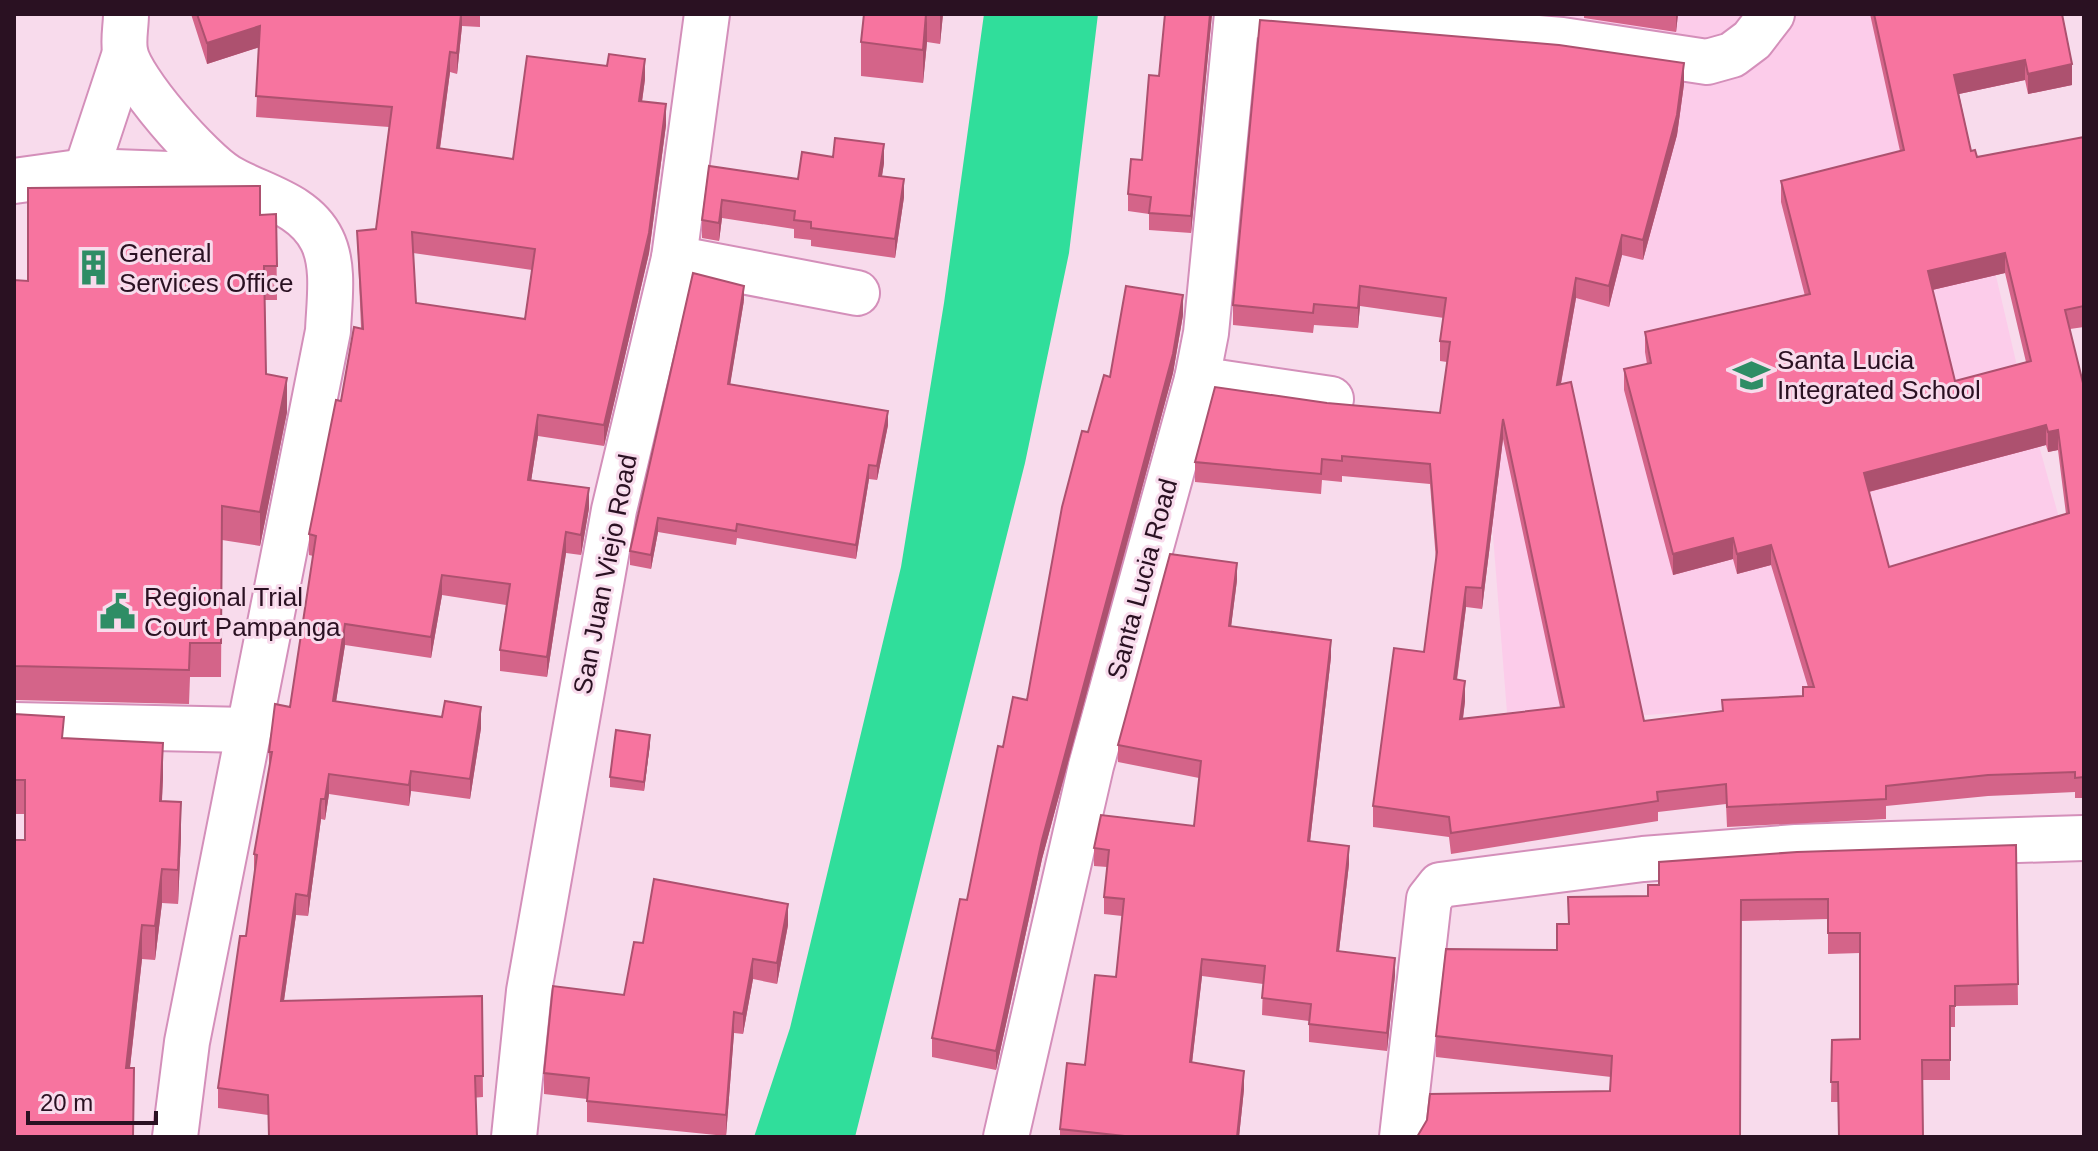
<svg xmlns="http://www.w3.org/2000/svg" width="2098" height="1151" font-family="Helvetica,sans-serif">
	<rect width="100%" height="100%" fill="#f8dbec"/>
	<!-- built -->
	<polygon fill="#fcccea" points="1568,14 1935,14 2017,366 2084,608 1788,705 1508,725 1481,384 1493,307"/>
	<!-- water -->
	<polygon fill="#30de9b" points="984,14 1098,14 1069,253 1025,463 855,1137 754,1137 790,1028 901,567 944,303"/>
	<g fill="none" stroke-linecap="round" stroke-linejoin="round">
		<defs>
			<g id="minor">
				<path d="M 126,14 C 126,26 123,39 125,51 C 129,80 202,162 228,177 C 260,196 304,203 322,240 C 335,266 329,303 328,331 L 187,1042 L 175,1137"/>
				<polyline points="1242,14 1562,40 1707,62 1732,55 1752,40 1772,14"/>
				<polyline points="86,171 125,53"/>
				<polyline points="14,181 86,171 225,176"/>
				<polyline points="674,258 857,293"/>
				<polyline points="1197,379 1331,399"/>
				<polyline points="14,725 248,730"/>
				<polyline points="514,1137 529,991 614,510 674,258 707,14"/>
				<polyline points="1006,1137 1091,766 1197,379 1206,333 1237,14"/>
				<polyline points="1402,1137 1429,899 1440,885 1643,859 1796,847 2084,838"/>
			</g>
		</defs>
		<!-- minor casing -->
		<use href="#minor" stroke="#d48fba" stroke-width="48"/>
		<!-- minor -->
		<use href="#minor" stroke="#fff" stroke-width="44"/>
	</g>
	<!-- wall -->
	<g fill="#d46489" fill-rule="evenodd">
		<path d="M 191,14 L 480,14 L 480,27 L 462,26 L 457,74 L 450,72 L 440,149 L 513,159 L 645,79 L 642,102 L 666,125 L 649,253 L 604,446 L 538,436 L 531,481 L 589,508 L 581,555 L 566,553 L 547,677 L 500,671 L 500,650 L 506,605 L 442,595 L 431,658 L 345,645 L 336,701 L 481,728 L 470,799 L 411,791 L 409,806 L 329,794 L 325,820 L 321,819 L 308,916 L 296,915 L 284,1001 L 482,996 L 483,1097 L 268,1115 L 218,1108 L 218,1088 L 246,936 L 254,875 L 254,854 L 269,772 L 269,752 L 290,707 L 313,556 L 309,555 L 309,534 L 341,401 L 361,328 L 357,231 L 376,229 L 389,127 L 256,117 L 259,47 L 207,64 ZM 413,253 L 532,270 L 525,319 L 416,303 Z"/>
		<polygon points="864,14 943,14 940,44 927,42 923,83 861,76 861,42"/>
		<polygon points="1212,14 1191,233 1149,230 1149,214 1128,211 1128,194 1142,160 1159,76"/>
		<polygon points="1584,14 1678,14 1676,32 1584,18"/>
		<path d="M 1870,14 L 2062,14 L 2072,85 L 2028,94 L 2025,80 L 1959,94 L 1971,151 L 1977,157 L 2084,137 L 2084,327 L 2070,329 L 2084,387 L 2084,798 L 2075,798 L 2075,792 L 1988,796 L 1886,806 L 1886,819 L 1727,827 L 1726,804 L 1658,812 L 1658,821 L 1451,854 L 1449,837 L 1373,827 L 1373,806 L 1424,652 L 1436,560 L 1430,484 L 1342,476 L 1342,482 L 1322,480 L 1321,494 L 1195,482 L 1195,462 L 1327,403 L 1440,413 L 1447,362 L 1440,361 L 1440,341 L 1444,318 L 1360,306 L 1358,328 L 1314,325 L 1313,333 L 1233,325 L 1233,305 L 1684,84 L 1677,135 L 1643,260 L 1622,255 L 1609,307 L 1576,298 L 1561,384 L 1644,721 L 1722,711 L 1803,696 L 1808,687 L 1771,565 L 1737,574 L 1733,559 L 1673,575 L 1624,390 L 1624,369 L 1647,364 L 1645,352 L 1645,332 L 1805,296 L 1781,202 L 1781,181 L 1900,151 ZM 2005,273 L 2026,362 L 1955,381 L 1932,290 ZM 1503,439 L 1560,707 L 1463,719 L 1465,701 L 1457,680 L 1466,607 L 1482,609 ZM 2046,445 L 2048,452 L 2058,450 L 2066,514 L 1889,567 L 1869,492 Z"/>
		<polygon points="884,163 882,176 904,197 895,258 811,246 811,240 794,238 794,229 722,218 719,241 702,238 702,220 709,166 798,179"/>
		<polygon points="276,214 277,300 265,300 266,374 287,412 260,546 222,540 221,677 190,677 189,704 14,700 14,280 28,281 260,215"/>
		<polygon points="744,300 730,384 888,425 877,480 869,479 856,559 737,538 736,545 658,532 651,569 630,565 630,551"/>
		<polygon points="1183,315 1173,373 1042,859 996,1070 932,1057 932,1038 967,900 1003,747 1027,700 1088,432 1110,377"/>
		<polygon points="1237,580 1231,626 1331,657 1310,842 1349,864 1339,951 1395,975 1387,1051 1309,1042 1309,1021 1262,1015 1263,984 1202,976 1192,1063 1244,1089 1239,1137 1060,1137 1060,1129 1116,977 1122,916 1104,914 1104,897 1107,867 1094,866 1094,848 1194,826 1199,778 1118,762 1118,745"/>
		<polygon points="14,714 64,738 163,777 162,801 181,836 178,904 162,903 155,960 142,959 130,1068 134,1137 25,840 25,814 14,814"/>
		<polygon points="650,744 644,791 610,787 610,777"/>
		<polygon points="2016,845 2018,1005 1955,1006 1955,1027 1950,1027 1950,1080 1922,1080 1838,1102 1831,1102 1832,1040 1860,1039 1860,953 1828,954 1828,919 1741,921 1610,1091 1611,1077 1436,1057 1436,1036 1557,950 1648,896 1659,885"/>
		<polygon points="788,925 777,984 753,979 743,1034 734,1033 726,1136 587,1122 587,1099 544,1094 544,1073 624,995 643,943"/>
	</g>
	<!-- shaded-wall -->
	<g fill="#ad516f">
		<polygon points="461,14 462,14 462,26 457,74 457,53"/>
		<polygon points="927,14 927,42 923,83 923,50"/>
		<polygon points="940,14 943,14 940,44"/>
		<polygon points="1210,14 1212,14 1191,233 1191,216"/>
		<polygon points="1676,14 1678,14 1676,32"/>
		<polygon points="260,26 260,47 207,64 207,43"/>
		<polygon points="450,52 450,72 437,169 437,148"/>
		<polygon points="645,59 645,79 639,122 639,101"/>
		<polygon points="2025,60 2025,80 1954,95 1954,75"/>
		<polygon points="1684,63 1684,84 1677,135 1643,260 1643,240"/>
		<polygon points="2072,64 2072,85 2028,94 2028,74"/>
		<polygon points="666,104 666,125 649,253 604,446 604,425"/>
		<polygon points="884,144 884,163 879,194 879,176"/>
		<polygon points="904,179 904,197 895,258 895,239"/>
		<polygon points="722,200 722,218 719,241 719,223"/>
		<polygon points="1622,235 1622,255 1609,307 1609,286"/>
		<polygon points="2005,253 2005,273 1928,291 1928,271"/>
		<polygon points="1576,278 1576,298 1557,405 1557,385"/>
		<polygon points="744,286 744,300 728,398 728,384"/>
		<polygon points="1360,286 1360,306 1358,328 1358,308"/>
		<polygon points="1183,295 1183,315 1173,373 1042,859 996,1070 996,1051 1042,840"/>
		<polygon points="287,378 287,412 260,546 260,512"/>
		<polygon points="888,411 888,425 877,480 877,466"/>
		<polygon points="538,415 538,436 528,501 528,480"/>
		<polygon points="1503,419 1503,439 1482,609 1482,588"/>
		<polygon points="2046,425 2046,445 1864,493 1864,473"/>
		<polygon points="2058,430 2058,450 2048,452 2048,432"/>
		<polygon points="869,465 869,479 856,559 856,545"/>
		<polygon points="589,488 589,508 581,555 581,535"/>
		<polygon points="658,518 658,532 651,569 651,555"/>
		<polygon points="566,532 566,553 547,677 547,657"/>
		<polygon points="1733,538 1733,559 1673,575 1673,554"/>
		<polygon points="1771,545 1771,565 1737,574 1737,554"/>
		<polygon points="1237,563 1237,580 1229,643 1229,626"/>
		<polygon points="442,575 442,595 431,658 431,637"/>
		<polygon points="1466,587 1466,607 1454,700 1454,679"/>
		<polygon points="345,624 345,645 333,721 333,701"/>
		<polygon points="1331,640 1331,657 1308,859 1308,841"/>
		<polygon points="1465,681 1465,701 1460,740 1460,719"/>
		<polygon points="481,707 481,728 470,799 470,779"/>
		<polygon points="650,735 650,744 644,791 644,782"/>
		<polygon points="163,743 163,777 160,835 160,801"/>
		<polygon points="411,771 411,791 409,806 409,785"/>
		<polygon points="329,774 329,794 325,820 325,799"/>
		<polygon points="321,799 321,819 308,916 308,896"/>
		<polygon points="181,802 181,836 178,904 178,870"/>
		<polygon points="1349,846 1349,864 1337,968 1337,951"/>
		<polygon points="162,869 162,903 155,960 155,926"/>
		<polygon points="296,894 296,915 281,1021 281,1001"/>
		<polygon points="788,904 788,925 777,984 777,963"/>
		<polygon points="142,925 142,959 126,1102 126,1068"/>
		<polygon points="1395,958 1395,975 1387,1051 1387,1033"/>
		<polygon points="753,959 753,979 743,1034 743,1014"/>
		<polygon points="1202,959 1202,976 1190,1080 1190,1062"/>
		<polygon points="734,1012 734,1033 726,1136 726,1115"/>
		<polygon points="1244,1071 1244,1089 1239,1137 1237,1137"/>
	</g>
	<!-- building -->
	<g fill="#f7749f" stroke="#ad516f" stroke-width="2" fill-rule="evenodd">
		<path d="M 197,14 L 461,14 L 457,53 L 450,52 L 437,148 L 513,159 L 527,56 L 607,66 L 609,54 L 645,59 L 639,101 L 666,104 L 649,233 L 604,425 L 538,415 L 528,480 L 589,488 L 581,535 L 566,532 L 547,657 L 500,650 L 510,584 L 442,575 L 431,637 L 345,624 L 333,701 L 442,717 L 445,701 L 481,707 L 470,779 L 411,771 L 409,785 L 329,774 L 325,799 L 321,799 L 308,896 L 296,894 L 281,1001 L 482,996 L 483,1076 L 475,1076 L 477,1137 L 269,1137 L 268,1095 L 218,1088 L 240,936 L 246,936 L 257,855 L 254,854 L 272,752 L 269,752 L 275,704 L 290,707 L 316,536 L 309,534 L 336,400 L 341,401 L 354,327 L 363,329 L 357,231 L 376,229 L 392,107 L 256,96 L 260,26 L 207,43 ZM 412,232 L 535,249 L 525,319 L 416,303 Z"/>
		<polygon points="864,14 926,14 923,50 861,42"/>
		<polygon points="1165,14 1210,14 1191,216 1149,213 1151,197 1128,194 1131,159 1142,160 1149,75 1159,76"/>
		<path d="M 1874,14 L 2062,14 L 2072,64 L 2028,74 L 2025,60 L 1954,75 L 1971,151 L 1975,150 L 1977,157 L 2084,137 L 2084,306 L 2065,310 L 2084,387 L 2084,777 L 2075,778 L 2075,772 L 1988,775 L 1886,786 L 1886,799 L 1727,807 L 1726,784 L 1657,792 L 1658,801 L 1451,833 L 1449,817 L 1373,806 L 1394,648 L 1424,652 L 1437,552 L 1430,464 L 1342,456 L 1342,461 L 1322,459 L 1321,474 L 1195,462 L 1215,387 L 1327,403 L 1440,413 L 1450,342 L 1440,341 L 1446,298 L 1360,286 L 1358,308 L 1314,304 L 1313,313 L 1233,305 L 1260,20 L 1559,45 L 1684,63 L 1677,115 L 1643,240 L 1622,235 L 1609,286 L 1576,278 L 1557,385 L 1571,382 L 1644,721 L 1723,711 L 1722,700 L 1803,696 L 1803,687 L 1814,687 L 1771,545 L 1737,554 L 1733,538 L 1673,554 L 1624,369 L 1651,363 L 1645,332 L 1810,294 L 1781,181 L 1904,150 ZM 2005,253 L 2031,361 L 1955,381 L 1928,271 ZM 1503,419 L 1564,707 L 1460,719 L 1465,681 L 1454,679 L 1466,587 L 1482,588 ZM 2046,425 L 2048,432 L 2058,430 L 2069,513 L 1889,567 L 1864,473 Z"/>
		<polygon points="835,138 884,144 879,176 904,179 895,239 811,228 811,222 794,220 795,211 722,200 719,223 702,220 709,166 798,179 802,152 833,157"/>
		<polygon points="260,186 260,215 276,214 277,266 264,266 266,374 287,378 260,512 222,506 221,643 190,643 189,670 14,666 14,280 28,281 28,188"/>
		<polygon points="693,273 744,286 728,384 888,411 877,466 869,465 856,545 737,524 736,531 658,518 651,555 630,551"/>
		<polygon points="1126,286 1183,295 1173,354 1042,840 996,1051 932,1038 960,899 967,900 998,746 1003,747 1013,697 1027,700 1062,507 1082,431 1088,432 1104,375 1110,377"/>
		<polygon points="1170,554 1237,563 1229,626 1331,640 1308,841 1349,846 1337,951 1395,958 1387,1033 1309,1024 1311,1004 1262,998 1265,966 1202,959 1190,1062 1244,1071 1237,1137 1134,1137 1060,1129 1067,1063 1085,1065 1095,975 1116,977 1124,899 1104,897 1109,850 1094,848 1101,815 1194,826 1201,761 1118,745"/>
		<polygon points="14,714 64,717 62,738 163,743 160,801 181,802 178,870 162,869 155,926 142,925 126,1068 134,1068 133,1137 14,1137 14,840 25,840 25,780 14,780"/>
		<polygon points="616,730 650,735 644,782 610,777"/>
		<polygon points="2016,845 2018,984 1955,986 1955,1006 1950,1006 1950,1060 1922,1060 1923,1137 1839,1137 1838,1082 1831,1082 1832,1040 1860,1039 1860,933 1828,933 1828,899 1741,900 1740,1137 1417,1137 1427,1120 1430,1094 1610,1091 1612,1056 1436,1036 1446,949 1557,950 1557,924 1569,924 1568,897 1648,896 1648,885 1659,885 1659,862 1797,852"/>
		<polygon points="654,879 788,904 777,963 753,959 743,1014 734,1012 726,1115 587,1101 589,1078 544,1073 553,986 624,995 634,942 643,943"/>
	</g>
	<!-- icons -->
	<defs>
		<symbol id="building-bare" viewBox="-9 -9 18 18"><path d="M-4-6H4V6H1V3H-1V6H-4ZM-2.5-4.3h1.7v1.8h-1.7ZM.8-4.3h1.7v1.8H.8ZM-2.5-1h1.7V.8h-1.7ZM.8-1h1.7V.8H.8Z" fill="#2e8d65" stroke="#f8dbec" stroke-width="2.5" paint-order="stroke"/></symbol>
		<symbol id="school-bare" viewBox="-9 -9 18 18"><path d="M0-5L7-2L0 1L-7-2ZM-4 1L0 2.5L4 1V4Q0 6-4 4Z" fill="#2e8d65" stroke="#f8dbec" stroke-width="2.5" paint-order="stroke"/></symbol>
		<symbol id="civic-bare" viewBox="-9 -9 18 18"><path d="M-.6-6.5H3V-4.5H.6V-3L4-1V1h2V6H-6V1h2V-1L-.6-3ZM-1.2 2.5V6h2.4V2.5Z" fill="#2e8d65" stroke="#f8dbec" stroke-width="2.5" paint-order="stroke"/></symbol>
	</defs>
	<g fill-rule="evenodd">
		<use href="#building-bare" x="68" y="242" width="51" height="51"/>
		<use href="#school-bare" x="1726" y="350" width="51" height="51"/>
		<use href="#civic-bare" x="92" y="586" width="51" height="51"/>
	</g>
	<g text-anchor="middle" stroke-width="6" stroke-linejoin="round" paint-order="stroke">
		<!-- poi labels -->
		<g font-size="26" fill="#2a1122" stroke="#f8dbec" text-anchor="start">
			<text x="119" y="262">General<tspan x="119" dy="30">Services Office</tspan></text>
			<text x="1777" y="369">Santa Lucia<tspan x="1777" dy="30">Integrated School</tspan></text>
			<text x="144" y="606">Regional Trial<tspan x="144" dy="30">Court Pampanga</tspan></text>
		</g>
		<!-- street labels -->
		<g font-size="26" fill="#2a1122" stroke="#f8dbec">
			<text transform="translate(605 574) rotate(-79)" y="9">San Juan Viejo Road</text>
			<text transform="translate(1142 579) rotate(-75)" y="9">Santa Lucia Road</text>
		</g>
	</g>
	<!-- border -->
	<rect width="2098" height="1151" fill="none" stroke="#2a1122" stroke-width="32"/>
	<!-- scale -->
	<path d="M28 1111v12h128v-12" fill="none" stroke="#2a1122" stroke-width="4"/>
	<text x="40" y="1111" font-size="24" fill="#2a1122" stroke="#f8dbec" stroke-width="6" paint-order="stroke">20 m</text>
</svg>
